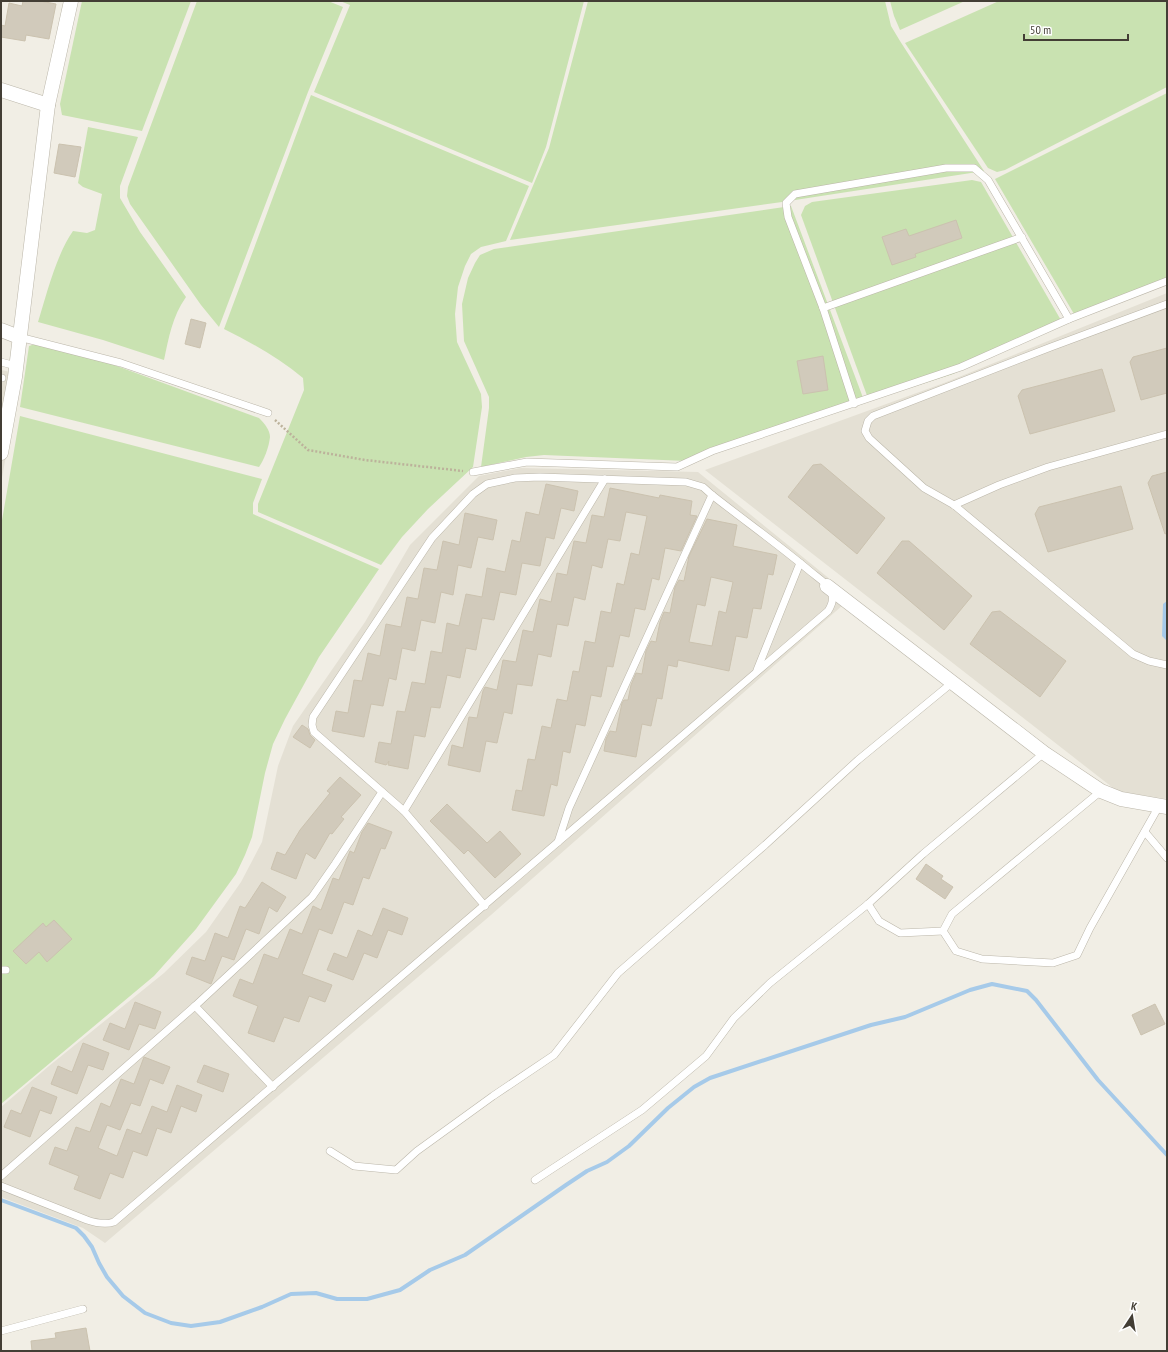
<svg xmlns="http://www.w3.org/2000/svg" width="1168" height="1352" font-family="'PT Sans Narrow',sans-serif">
	<rect width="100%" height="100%" fill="#f1eee5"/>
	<!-- residential -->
	<g fill="#e4e0d4">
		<polygon points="1167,293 1167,799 1117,791 705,470 944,383"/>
		<polygon points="1,370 20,374 1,484"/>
		<polygon points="521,468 698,472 852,597 491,915 105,1243 83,1228 1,1197 1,1107 49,1066 164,973 206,932 241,882 262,842 278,766 293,726 365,622 410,545 479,476"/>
	</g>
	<!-- green -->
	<g fill="#c9e2b1">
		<polygon points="82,1 191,1 142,131 62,115 60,104"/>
		<polygon points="197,1 328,1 343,7 308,92 219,327 201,305 130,204 127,196 128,187"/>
		<polygon points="340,1 584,1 546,147 532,183 314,92 350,5"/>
		<polygon points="588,1 885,1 891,26 900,41 984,171 782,202 510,240 549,148"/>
		<polygon points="890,1 965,1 900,30 894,16"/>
		<polygon points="999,1 1167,1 1167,87 1005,170 997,172 988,168 905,43"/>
		<polygon points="1167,93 1167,279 1074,314 995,179"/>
		<path d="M 311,95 L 529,186 L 506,241 L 481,247 L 471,254 L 465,266 L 458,287 L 455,314 L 457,342 L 481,394 L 482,407 L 473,467 L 428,509 L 402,537 L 381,565 L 258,512 L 258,504 L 304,390 L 303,378 C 279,358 252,343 224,329 Z"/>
		<path d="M 88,127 L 138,137 L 120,186 L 120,198 L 140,232 L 186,297 C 172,317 169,337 164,360 L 103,340 L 38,322 C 46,296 57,253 73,231 L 87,233 L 95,230 L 102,194 L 83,187 L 78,183 Z"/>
		<polygon points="972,180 981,182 1062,322 953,374 869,401 801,215 805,206 812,202"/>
		<polygon points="791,206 865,403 687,461 544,455 526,457 481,467 489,408 489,397 464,341 462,304 468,278 475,263 480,255 494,249"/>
		<path d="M 35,344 L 95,358 L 259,418 C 264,423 270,430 270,437 C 269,447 264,460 259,467 L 20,407 L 29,346 Z"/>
		<polygon points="20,416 262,479 253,503 253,514 379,569 319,657 285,719 273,744 265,773 252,837 245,855 236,874 196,929 154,976 1,1104 1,526"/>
	</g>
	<!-- water -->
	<polygon fill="#a6cae9" points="1167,601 1167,640 1166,640 1162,636 1163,604"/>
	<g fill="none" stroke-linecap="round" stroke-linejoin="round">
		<!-- stream -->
		<polyline stroke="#a6cae9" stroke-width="4" points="1,1200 76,1228 84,1236 92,1247 99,1263 107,1277 123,1296 145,1313 171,1323 191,1326 220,1322 262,1307 291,1294 316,1293 337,1299 367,1299 400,1290 430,1270 465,1255 566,1185 587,1171 607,1162 629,1146 668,1108 694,1087 710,1078 871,1025 905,1017 970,990 992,984 1027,991 1036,1000 1098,1080 1167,1155"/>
	</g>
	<!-- building -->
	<g fill="#d1cabb" stroke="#cbc2af" fill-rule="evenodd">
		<polygon points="23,1 40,1 56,4 49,39 26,35 25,41 1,37 1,25 5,26 9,3 22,6"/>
		<polygon points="59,144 81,147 75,177 54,173"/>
		<polygon points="956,220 962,238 915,254 916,257 892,265 882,237 906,229 909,236"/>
		<polygon points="191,319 206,323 200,348 185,344"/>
		<polygon points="1167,348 1167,393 1141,400 1130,362 1133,357"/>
		<polygon points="823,356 828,390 803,394 797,361"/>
		<polygon points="1102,369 1115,411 1030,434 1018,396 1022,390"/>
		<polygon points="821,464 885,518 857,554 788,497 813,465"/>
		<polygon points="1167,472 1167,533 1165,534 1148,483 1152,476"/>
		<polygon points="546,484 578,491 574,511 561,508 554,539 546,537 540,566 522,563 516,595 500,592 494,620 482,618 476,650 466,648 460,678 447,675 440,708 431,707 425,737 414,735 408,769 388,765 389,761 386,765 375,762 379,742 391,744 397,711 405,712 412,682 425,684 431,651 442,653 447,623 459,626 466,594 482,597 487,568 505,572 512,540 520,542 526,512 539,515"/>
		<polygon points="1121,486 1133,529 1048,552 1035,514 1039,507"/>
		<polygon points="610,488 659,498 660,495 692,501 690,515 697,516 681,551 665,548 659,580 652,578 645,610 635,608 629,637 620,635 613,667 607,666 601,697 591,695 585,726 576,724 570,753 563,751 557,786 551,784 544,816 512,810 516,790 522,791 528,759 535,760 542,726 551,728 557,699 567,701 573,671 579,672 585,641 595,643 601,611 611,613 617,583 624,585 631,553 639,555 647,516 626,512 620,541 608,539 602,568 592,565 585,600 574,597 568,626 557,624 551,657 538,654 532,686 517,684 512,714 504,712 497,743 486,741 480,772 448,765 452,745 463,748 469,717 477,718 483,691 485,687 497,690 503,660 516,662 523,630 533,632 540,599 551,602 557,573 567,575 574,541 586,543 592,515 604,517"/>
		<polygon points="465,513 497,520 493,540 478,537 471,568 458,565 453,595 441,592 435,623 421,620 415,651 402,648 396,680 389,678 383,706 371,704 364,737 332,731 336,711 348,713 354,680 362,681 368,653 380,656 386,624 401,627 407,597 418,599 424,568 437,570 443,541 459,545"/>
		<path d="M 707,519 L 737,525 L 733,546 L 777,555 L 773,575 L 768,574 L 761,609 L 753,608 L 747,638 L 736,636 L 729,671 L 678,660 L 677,667 L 668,665 L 662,699 L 657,698 L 651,726 L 642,724 L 636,757 L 604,751 L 606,739 L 610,731 L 616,732 L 622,703 L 624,700 L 628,700 L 631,685 L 636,673 L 642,674 L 646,651 L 651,641 L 656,642 L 660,622 L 664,612 L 670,613 L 675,587 L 679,580 L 684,581 L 689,556 ZM 711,577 L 733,582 L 726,613 L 719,611 L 712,646 L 689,642 L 697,604 L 705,606 Z"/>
		<polygon points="902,541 909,541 972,596 944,630 877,573"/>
		<polygon points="1000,611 1066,661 1040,697 970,644 992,612"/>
		<polygon points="302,725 308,729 310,735 315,740 310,748 293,737"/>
		<polygon points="340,777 361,795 341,817 344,819 332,834 330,833 315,859 306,853 296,879 271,869 277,852 285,855 300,830 330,793 327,791"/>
		<polygon points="447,804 487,843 500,831 521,854 495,878 468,850 464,854 430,821"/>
		<polygon points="368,823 392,832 385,849 381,848 369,879 363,877 353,905 344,902 332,934 319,929 302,974 332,985 325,1002 309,996 299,1022 284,1017 274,1042 248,1033 258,1006 233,996 240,979 253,984 264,954 278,959 290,929 302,934 313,906 321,910 333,878 339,880 350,851 354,853 362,832"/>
		<polygon points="926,864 943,876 941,879 953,887 945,899 916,879"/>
		<polygon points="262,882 286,897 277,912 269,907 259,934 246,929 234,960 222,956 211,984 186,974 192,957 205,961 215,933 228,938 240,906 245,908"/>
		<polygon points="383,908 408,918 402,935 388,930 377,958 364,953 353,980 327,970 334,953 347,958 358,930 372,936"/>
		<polygon points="54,920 72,939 47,962 39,952 26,964 13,951 43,923 46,927"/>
		<polygon points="135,1002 161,1012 155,1029 139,1024 129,1050 103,1040 110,1023 125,1029"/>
		<polygon points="1155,1004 1165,1024 1141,1035 1132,1015"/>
		<polygon points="83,1043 109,1053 103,1070 88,1065 77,1094 51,1084 58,1066 72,1072"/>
		<polygon points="144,1057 170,1067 163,1084 150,1079 140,1106 131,1103 120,1130 107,1125 98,1148 117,1156 127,1129 141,1134 152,1106 167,1112 177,1085 202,1095 196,1112 181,1106 171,1133 157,1128 147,1156 133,1151 123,1178 110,1173 100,1199 74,1189 79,1176 49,1164 55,1147 67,1151 76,1127 90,1132 101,1103 110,1107 121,1079 134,1084"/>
		<polygon points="204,1065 229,1074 223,1092 197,1082"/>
		<polygon points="32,1087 57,1097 51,1114 40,1110 30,1137 4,1127 11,1110 21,1114"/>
		<polygon points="86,1328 90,1351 32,1351 31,1341 56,1338 55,1333"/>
	</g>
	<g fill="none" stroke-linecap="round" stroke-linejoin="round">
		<defs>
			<g id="lane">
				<polyline points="1167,304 1051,347 873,416 868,421 865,431 869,438 924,488 954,505 1133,654 1149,661 1167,665"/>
				<polyline points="823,308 1022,237"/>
				<polyline points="19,337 121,363 268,413"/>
				<polyline points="1,362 16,366"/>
				<polyline points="1,378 2,378"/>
				<polyline points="854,404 823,308 788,217 786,203 795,194 946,168 974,168 988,180 1069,319 1167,281"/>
				<polyline points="473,472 527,462 677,467 712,451 961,367 1069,319"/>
				<polyline points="954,505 999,485 1048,467 1167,434"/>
				<polyline points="757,670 800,563"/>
				<polyline points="1101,791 952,914 943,931 956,951 982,959 1053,963 1077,955 1090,928 1159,806"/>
				<polyline points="404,811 605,479"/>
				<polyline points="1145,832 1167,858"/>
				<polyline points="558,842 569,808 712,495"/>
				<polyline points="868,904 879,921 900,933 943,931"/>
				<polyline points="1,970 6,970"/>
				<polyline points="195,1006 273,1087"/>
				<polyline points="330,1151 354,1166 396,1170 417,1151 493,1096 554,1055 618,973 765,845 858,760 953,682"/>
				<polyline points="1,1176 195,1006 312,897 335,864 382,792"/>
				<polyline points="535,1180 642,1110 706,1056 734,1018 770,983 868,904 923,854 1044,753"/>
				<path d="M 1,1186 L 87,1220 C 96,1223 105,1225 114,1222 C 353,1019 591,815 828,611 C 832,605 834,598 831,591 C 827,583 817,577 811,572 C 779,545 745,521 712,495 L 703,487 L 686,482 L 540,477 L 515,478 L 487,484 L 473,494 L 432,538 L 313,717 L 312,725 L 314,732 L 404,811 L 485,906"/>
				<polyline points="1,1331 83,1309"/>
			</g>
			<g id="street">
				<polyline points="1,90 48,105"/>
				<polyline points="1,330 19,337"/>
				<polyline points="1,453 15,377 48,105 71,1"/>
				<polyline points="827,586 1044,753 1101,791 1121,799 1167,807"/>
			</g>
		</defs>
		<!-- lane casing -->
		<use href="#lane" stroke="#bbb6a9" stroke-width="8"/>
		<!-- street casing -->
		<use href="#street" stroke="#bbb6a9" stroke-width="15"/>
		<!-- path -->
		<polyline stroke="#bcb29b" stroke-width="2.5" stroke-dasharray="2 2" stroke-linecap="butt" points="275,420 308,450 365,460 463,471"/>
		<!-- lane -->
		<use href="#lane" stroke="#fff" stroke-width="7"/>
		<!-- street -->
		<use href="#street" stroke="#fff" stroke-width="14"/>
	</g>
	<!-- border -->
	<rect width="1168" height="1352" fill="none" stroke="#433e35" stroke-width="4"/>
	<!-- north arrow -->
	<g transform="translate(1132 1316) rotate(12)" stroke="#ffffff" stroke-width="3" paint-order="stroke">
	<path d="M0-3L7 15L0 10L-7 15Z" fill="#433e35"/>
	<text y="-6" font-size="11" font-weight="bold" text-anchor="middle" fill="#433e35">K</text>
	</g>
	<!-- scale -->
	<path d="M1024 34v6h104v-6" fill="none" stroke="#433e35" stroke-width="2"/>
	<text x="1030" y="34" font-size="12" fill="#433e35" stroke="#ffffff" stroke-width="3" paint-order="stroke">50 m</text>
</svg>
